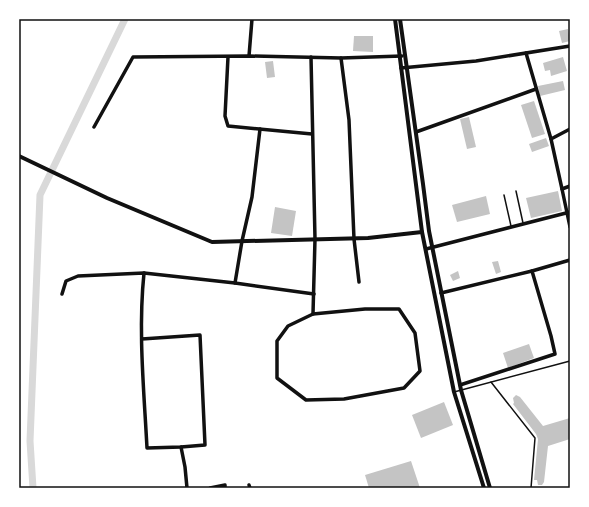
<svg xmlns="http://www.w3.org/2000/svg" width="589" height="507" font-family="Arial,sans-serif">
	<rect width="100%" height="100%" fill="#fff"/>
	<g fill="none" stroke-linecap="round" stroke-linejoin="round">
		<!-- canal -->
		<polyline stroke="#d9d9d9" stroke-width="7" points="33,488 30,441 40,195 125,19"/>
	</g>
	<!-- building -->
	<g fill="#c4c4c4">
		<polygon points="568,29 570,41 562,43 559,31"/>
		<polygon points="354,36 373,36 373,52 353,51"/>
		<polygon points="563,57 567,71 551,76 550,70 545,71 543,63"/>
		<polygon points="273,61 275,77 267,78 265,62"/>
		<polygon points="563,81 565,90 540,96 538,86"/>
		<polygon points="534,101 545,134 532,138 521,105"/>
		<polygon points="469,117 476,147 467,149 460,119"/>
		<polygon points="546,138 549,146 532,152 529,144"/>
		<polygon points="558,191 562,211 531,218 526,198"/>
		<polygon points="486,196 490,214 457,222 452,205"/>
		<polygon points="275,207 296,211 292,236 271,233"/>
		<polygon points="498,261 501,272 496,274 492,262"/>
		<polygon points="458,271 460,278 453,281 450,275"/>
		<polygon points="529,344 534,358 508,368 503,353"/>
		<polygon points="516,395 520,397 543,426 570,418 570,439 548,446 544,482 542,485 538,485 537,480 534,480 538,439 536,434 513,404 514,403 513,398"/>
		<polygon points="444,402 453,425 421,438 412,415"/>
		<polygon points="411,461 420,488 369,488 365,475"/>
	</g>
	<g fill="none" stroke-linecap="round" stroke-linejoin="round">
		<!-- service -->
		<g stroke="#111" stroke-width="1.5">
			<polyline points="516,191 523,223"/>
			<polyline points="504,195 511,226"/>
			<polyline points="491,382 535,438 531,488"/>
			<polyline points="454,392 570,361"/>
		</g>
		<!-- minor -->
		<g stroke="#111" stroke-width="3.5">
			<polyline points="526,53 551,139 562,189"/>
			<polyline points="249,56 252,19"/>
			<polyline points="228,57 225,116 228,126 312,134"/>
			<polyline points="311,57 315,239 313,314"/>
			<polyline points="341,58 349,120 354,239 359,282"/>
			<polyline points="401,68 476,61 570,46"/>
			<polyline points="94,127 133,57 249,56 341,58 402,56"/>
			<polyline points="416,132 536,89"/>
			<polyline points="551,139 570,129"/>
			<polyline points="570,186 562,189 570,227"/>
			<polyline points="426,249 570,212"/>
			<polyline points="235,283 314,294"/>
			<polyline points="441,293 532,271"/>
			<polyline points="62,294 66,281 78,276 144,273 235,283 242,241 252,197 260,129"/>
			<polygon points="365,309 399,309 415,333 420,371 404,388 344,399 306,400 277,378 277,341 288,326 313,314"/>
			<path d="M 142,339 L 200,335 L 205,445 L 181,447 L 147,448 C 144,390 138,331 144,273"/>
			<polyline points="460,385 555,354 551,336 532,271 570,260"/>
			<polyline points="181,447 185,467 187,488"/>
			<polyline points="249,485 250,488"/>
			<polyline points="210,488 225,485 225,488"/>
		</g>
		<!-- tertiary -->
		<g stroke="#111" stroke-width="4">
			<polyline points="395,19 422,232 454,392 484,488"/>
			<polyline points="400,19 423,184 429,231 461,390 490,488"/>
			<polyline points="19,156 107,198 212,242 368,238 422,232"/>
		</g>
	</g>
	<!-- border -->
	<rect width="589" height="507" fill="none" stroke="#ffffff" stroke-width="40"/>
	<rect x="20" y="20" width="549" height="467" fill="none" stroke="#111" stroke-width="1.5"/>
</svg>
